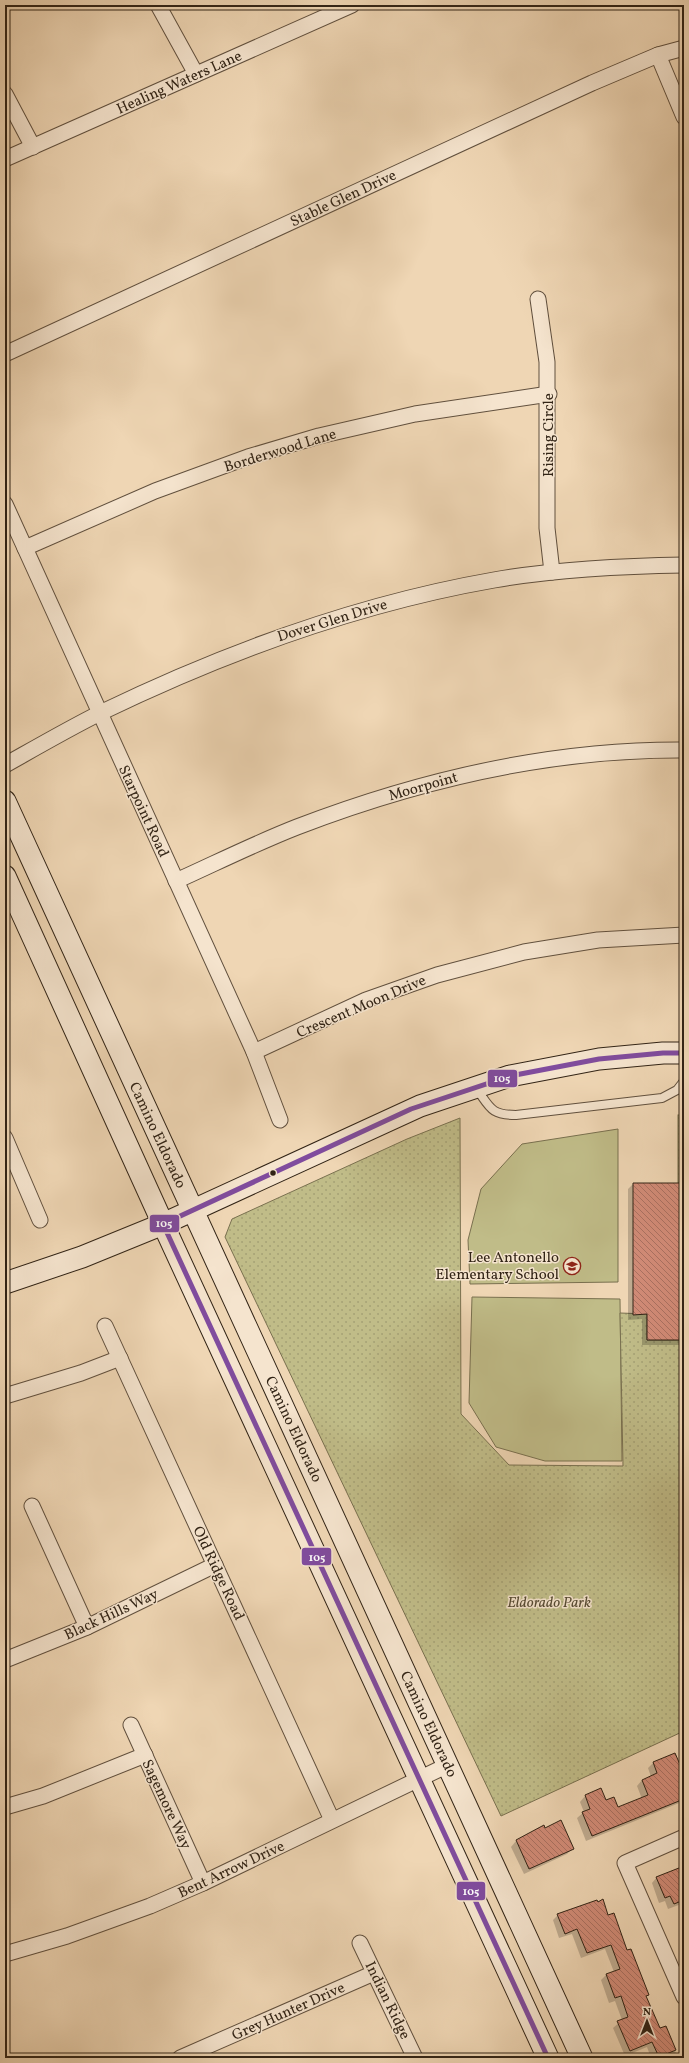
<svg xmlns="http://www.w3.org/2000/svg" width="689" height="2063" font-family="Vollkorn,serif">
	<defs>
		<pattern id="park-dots" width="8" height="8" patternUnits="userSpaceOnUse"><rect width="8" height="8" fill="#c0bc88"/><path d="M2 2h.1M6 6h.1" fill="none" stroke="#a5a175" stroke-width="1.8" stroke-linecap="round"/></pattern>
		<pattern id="building-back-hatch" width="6" height="6" patternUnits="userSpaceOnUse"><rect width="6" height="6" fill="#d18b77"/><path d="M-1 5l2 2M0 0l6 6M5-1l2 2" fill="none" stroke="#aa7161"/></pattern>
	</defs>
	<rect width="100%" height="100%" fill="#efd6b4"/>
	<filter id="stains"><feTurbulence type="fractalNoise" baseFrequency=".005" numOctaves="4"/><feColorMatrix values="0 0 0 0 .2 0 0 0 0 .09 0 0 0 0 .02 0 0 0 .5 -.17"/></filter>
	<radialGradient id="worn" r=".72"><stop offset=".6" stop-color="#630" stop-opacity="0"/><stop offset="1" stop-color="#630" stop-opacity=".3"/></radialGradient>
	<!-- green -->
	<g fill="#c0bc88" stroke="#79704f">
		<polygon points="618,1129 618,1282 470,1284 468,1240 481,1189 522,1144"/>
		<polygon points="472,1297 620,1299 622,1461 545,1461 496,1447 469,1403"/>
	</g>
	<!-- park -->
	<g fill="url(#park-dots)" stroke="#79704f">
		<rect x="678" y="1115" width="6" height="68"/>
		<polygon points="460,1118 461,1414 509,1465 623,1466 620,1313 647,1314 647,1340 684,1340 684,1731 501,1816 225,1237 232,1219 407,1139"/>
	</g>
	<!-- shadow -->
	<g fill="#0003">
		<polygon points="633,1184 684,1184 684,1345 642,1345 642,1319 628,1320 628,1189"/>
		<polygon points="675,1754 684,1777 684,1801 586,1841 577,1818 584,1812 580,1802 585,1796 601,1790 606,1801 618,1809 642,1799 637,1786 642,1780 651,1777 648,1768 653,1763"/>
		<polygon points="544,1829 573,1848 567,1854 524,1874 511,1847 516,1841"/>
		<polygon points="684,1867 684,1903 668,1909 665,1901 659,1903 652,1883 657,1877"/>
		<polygon points="558,1915 608,1916 647,1995 645,1997 659,2029 665,2027 678,2058 651,2058 647,2047 625,2056 613,2028 622,2020 615,2001 609,2003 601,1980 606,1975 614,1972 605,1949 581,1958 572,1934 559,1938 553,1920"/>
		<polygon points="684,1948 684,1958 681,1951"/>
	</g>
	<!-- building -->
	<g fill="url(#building-back-hatch)" stroke="#322416">
		<polygon points="633,1183 684,1183 684,1340 647,1340 647,1314 633,1315"/>
		<polygon points="675,1753 684,1774 684,1799 592,1836 582,1812 590,1809 585,1795 601,1788 606,1800 614,1797 618,1807 648,1795 642,1780 657,1773 653,1762"/>
		<polygon points="561,1820 574,1849 529,1869 516,1840 544,1825 545,1828"/>
		<polygon points="684,1866 684,1900 674,1904 670,1896 665,1898 656,1877"/>
		<polygon points="603,1899 608,1915 614,1913 627,1950 631,1949 649,1995 646,1996 660,2028 666,2026 676,2050 659,2057 652,2042 630,2051 617,2021 628,2017 621,1996 615,1998 606,1974 620,1969 611,1945 587,1953 577,1929 565,1934 557,1914 597,1900 598,1902"/>
	</g>
	<g fill="none" stroke-linecap="round" stroke-linejoin="round">
		<defs>
			<path id="service" d="M 476,1088 C 490,1107 490,1115 516,1115 L 662,1098 L 677,1090 L 684,1081"/>
			<g id="minor">
				<polyline points="158,5 196,74"/>
				<polyline points="658,55 684,117"/>
				<polyline points="5,94 33,147"/>
				<polyline points="5,159 352,5"/>
				<polyline points="538,299 547,362 547,528 552,572"/>
				<polyline points="5,354 592,83 658,55 684,48"/>
				<polyline points="5,504 254,1052 280,1120"/>
				<polyline points="25,548 155,491 248,457 319,436 415,414 549,394"/>
				<path d="M 5,765 C 37,747 68,729 100,713 C 226,652 356,604 494,580 C 557,569 620,566 684,565"/>
				<path d="M 176,881 C 216,863 256,843 297,827 C 422,779 550,749 684,750"/>
				<polyline points="254,1052 366,1000 437,975 524,952 598,940 684,935"/>
				<polyline points="5,1138 40,1220"/>
				<polyline points="105,1326 332,1820"/>
				<polyline points="5,1396 81,1373 120,1358"/>
				<polyline points="32,1506 87,1627"/>
				<polyline points="5,1660 87,1627 215,1565"/>
				<polyline points="131,1725 203,1883"/>
				<polyline points="5,1807 43,1796 145,1755"/>
				<polyline points="684,1837 625,1863 684,1997"/>
				<polyline points="360,1943 415,2058"/>
				<polyline points="5,1954 67,1936 150,1906 203,1883 448,1765"/>
				<polyline points="180,2058 374,1973"/>
			</g>
			<g id="secondary">
				<polyline points="5,801 582,2058"/>
				<polyline points="5,876 163,1224 548,2058"/>
				<polyline points="5,1283 82,1257 163,1224 420,1106 510,1076 599,1059 663,1053 684,1053"/>
			</g>
		</defs>
		<!-- service casing -->
		<use href="#service" stroke="#61503e" stroke-width="10"/>
		<!-- minor casing -->
		<use href="#minor" stroke="#61503e" stroke-width="17"/>
		<!-- secondary casing -->
		<use href="#secondary" stroke="#322416" stroke-width="23"/>
		<!-- service -->
		<use href="#service" stroke="#f5e4ce" stroke-width="8"/>
		<!-- minor -->
		<use href="#minor" stroke="#f5e4ce" stroke-width="15"/>
		<!-- secondary -->
		<use href="#secondary" stroke="#f5e4ce" stroke-width="21"/>
		<defs>
			<polyline id="bus-1" points="548,2058 163,1224 411,1109 510,1076 599,1059 663,1053 684,1053"/>
		</defs>
		<!-- bus-1 casing -->
		<use href="#bus-1" stroke="#f5e4ce" stroke-width="8"/>
		<!-- bus-1 -->
		<use href="#bus-1" stroke="#804c9e" stroke-width="5"/>
	</g>
	<!-- icons -->
	<defs>
		<symbol id="school-ring" viewBox="-11 -11 22 22"><circle r="9.5" fill="#f5e4ce" stroke="#8f2418" stroke-width="1.5"/><path d="M0-5L7-2L0 1L-7-2ZM-4 1L0 2.5L4 1V4Q0 6-4 4Z" fill="#8f2418"/></symbol>
	</defs>
	<g fill-rule="evenodd">
		<use href="#school-ring" x="562" y="1256" width="20" height="20"/>
	</g>
	<!-- markers -->
	<circle fill="#322416" stroke="#f5e4ce" stroke-width="1.5" cx="273" cy="1173" r="3.5"/>
	<g text-anchor="middle" stroke-width="3" stroke-linejoin="round" paint-order="stroke">
		<!-- street labels -->
		<g font-size="15" fill="#322416" stroke="#f5e4ce">
			<text transform="translate(179 82) rotate(-24)" y="5">Healing Waters Lane</text>
			<text transform="translate(343 198) rotate(-25)" y="5">Stable Glen Drive</text>
			<text transform="translate(548 435) rotate(-90)" y="5">Rising Circle</text>
			<text transform="translate(280 450) rotate(-17)" y="5">Borderwood Lane</text>
			<text transform="translate(332 620) rotate(-17)" y="5">Dover Glen Drive</text>
			<text transform="translate(423 786) rotate(-16)" y="5">Moorpoint</text>
			<text transform="translate(144 811) rotate(65)" y="5">Starpoint Road</text>
			<text transform="translate(361 1006) rotate(-23)" y="5">Crescent Moon Drive</text>
			<text transform="translate(158 1135) rotate(65)" y="5">Camino Eldorado</text>
			<text transform="translate(294 1429) rotate(65)" y="5">Camino Eldorado</text>
			<text transform="translate(219 1573) rotate(65)" y="5">Old Ridge Road</text>
			<text transform="translate(111 1614) rotate(-25)" y="5">Black Hills Way</text>
			<text transform="translate(429 1724) rotate(65)" y="5">Camino Eldorado</text>
			<text transform="translate(167 1804) rotate(65)" y="5">Sagemore Way</text>
			<text transform="translate(231 1869) rotate(-25)" y="5">Bent Arrow Drive</text>
			<text transform="translate(388 2000) rotate(64)" y="5">Indian Ridge</text>
			<text transform="translate(288 2011) rotate(-24)" y="5">Grey Hunter Drive</text>
		</g>
		<!-- poi labels -->
		<g font-size="15" fill="#322416" stroke="#f5e4ce" text-anchor="end">
			<text x="559" y="1262">Lee Antonello<tspan x="559" dy="17">Elementary School</tspan></text>
		</g>
		<!-- park labels -->
		<g font-size="15" font-style="italic" fill="#564a32" stroke="#f5e4ce">
			<text x="549" y="1607">Eldorado Park</text>
		</g>
	</g>
	<g stroke="#f5e4ce" stroke-width="1.5">
		<rect x="487" y="1069" width="31" height="19" rx="4" fill="#804c9e"/>
		<rect x="149" y="1214" width="31" height="19" rx="4" fill="#804c9e"/>
		<rect x="301" y="1547" width="31" height="19" rx="4" fill="#804c9e"/>
		<rect x="456" y="1881" width="30" height="20" rx="4" fill="#804c9e"/>
	</g>
	<g font-size="11" text-anchor="middle" font-weight="bold" fill="#fff">
		<text x="502" y="1082">105</text>
		<text x="164" y="1227">105</text>
		<text x="317" y="1561">105</text>
		<text x="471" y="1895">105</text>
	</g>
	<!-- margin -->
	<rect width="689" height="2063" fill="none" stroke="#efd6b4" stroke-width="20"/>
	<rect x="6" y="6" width="677" height="2051" fill="none" stroke="#322416" stroke-width="2"/>
	<rect x="10" y="10" width="669" height="2043" fill="none" stroke="#322416"/>
	<!-- north arrow -->
	<g transform="translate(647 2021)" stroke="#f5e4ce" stroke-width="3" paint-order="stroke">
	<path d="M0-3L7 15L0 10L-7 15Z" fill="#322416"/>
	<text y="-6" font-size="11" font-weight="bold" text-anchor="middle" fill="#322416">N</text>
	</g>
	<rect width="100%" height="100%" filter="url(#stains)"/>
	<rect width="100%" height="100%" fill="url(#worn)"/>
</svg>
